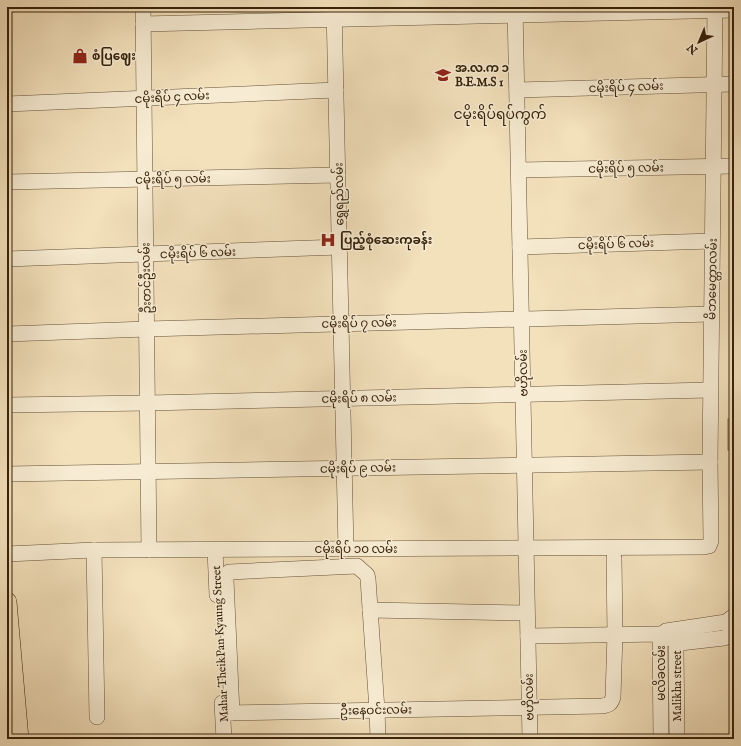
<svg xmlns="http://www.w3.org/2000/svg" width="741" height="746" font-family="'IM FELL English','Noto Sans Myanmar',serif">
	<rect width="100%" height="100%" fill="#f3e1bc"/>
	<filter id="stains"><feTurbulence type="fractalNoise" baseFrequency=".005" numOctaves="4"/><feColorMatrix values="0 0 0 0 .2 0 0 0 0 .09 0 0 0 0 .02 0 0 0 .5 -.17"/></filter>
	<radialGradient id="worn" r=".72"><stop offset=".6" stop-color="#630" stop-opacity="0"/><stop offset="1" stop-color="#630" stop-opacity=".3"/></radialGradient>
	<!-- green -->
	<rect fill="#d3c09e" stroke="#847054" x="728" y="419" width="6" height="31"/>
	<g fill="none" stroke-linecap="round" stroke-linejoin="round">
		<defs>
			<g id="minor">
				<polyline points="143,7 149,550"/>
				<polyline points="334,7 346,549"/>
				<polyline points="515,7 530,739"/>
				<polyline points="143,24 734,10"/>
				<polyline points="517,90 734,84"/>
				<polyline points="7,104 336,90"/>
				<polyline points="519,170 734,166"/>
				<polyline points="7,182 338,175"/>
				<polyline points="520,247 712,241"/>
				<polyline points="7,259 340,247"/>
				<polyline points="7,334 147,329 711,314"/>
				<polyline points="7,405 148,403 710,390"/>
				<polyline points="7,474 710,462"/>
				<polyline points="94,550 97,717"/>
				<polyline points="215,550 217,595"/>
				<polyline points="7,554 94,550 704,547 709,546 711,541 710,462 715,7"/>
				<polyline points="370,610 527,613"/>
				<polyline points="528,636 662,634 670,639"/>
				<polyline points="222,703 224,739"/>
				<path d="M 223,713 L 602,706 C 609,705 611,704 613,697 L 615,634 L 614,558"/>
				<polyline points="232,713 226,580 227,575 229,572 357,566 367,575 368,579 377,710 378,739"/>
				<polyline points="661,739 660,639 662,634 666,631 726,622 734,616"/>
				<polyline points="677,739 676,649 677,644 680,643 724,638 734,633"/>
			</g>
			<polyline id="major" points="7,602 19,739"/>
		</defs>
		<!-- minor casing -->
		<use href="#minor" stroke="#655137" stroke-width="16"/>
		<!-- major casing -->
		<use href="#major" stroke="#36210b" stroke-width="20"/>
		<!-- minor -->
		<use href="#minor" stroke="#f7ecd3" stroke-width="15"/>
		<!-- major -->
		<use href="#major" stroke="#f3e1bc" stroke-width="19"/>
	</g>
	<!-- icons -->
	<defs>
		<symbol id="shop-bare" viewBox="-9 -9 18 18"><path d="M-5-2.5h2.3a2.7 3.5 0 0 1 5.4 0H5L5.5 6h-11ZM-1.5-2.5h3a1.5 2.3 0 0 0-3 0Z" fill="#8f2418" stroke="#f7ecd3" stroke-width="2.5" paint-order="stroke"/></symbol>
		<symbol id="school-bare" viewBox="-9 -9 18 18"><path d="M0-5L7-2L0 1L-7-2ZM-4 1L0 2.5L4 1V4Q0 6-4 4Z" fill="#8f2418" stroke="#f7ecd3" stroke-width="2.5" paint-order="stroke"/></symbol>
		<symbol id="hospital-bare" viewBox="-9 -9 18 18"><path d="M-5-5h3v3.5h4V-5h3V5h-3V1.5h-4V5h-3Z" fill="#8f2418" stroke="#f7ecd3" stroke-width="2.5" paint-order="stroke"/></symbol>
	</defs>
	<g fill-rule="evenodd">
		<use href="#shop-bare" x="69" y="45" width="22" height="22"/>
		<use href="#school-bare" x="432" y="64" width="22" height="22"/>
		<use href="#hospital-bare" x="317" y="229" width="22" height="22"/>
	</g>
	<g text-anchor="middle" stroke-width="3" stroke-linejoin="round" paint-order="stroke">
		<!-- poi labels -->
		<g font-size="12" font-weight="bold" fill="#36210b" stroke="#f7ecd3" text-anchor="start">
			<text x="92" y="60">စံပြဈေး</text>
			<text x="455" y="72">အ.လ.က ၁<tspan x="455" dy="14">B.E.M.S 1</tspan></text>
			<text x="340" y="244">ပြည့်စုံဆေးကုခန်း</text>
		</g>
		<!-- street labels -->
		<g font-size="12" fill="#36210b" stroke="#f7ecd3">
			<text transform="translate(626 87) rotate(-2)" y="4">ငမိုးရိပ် ၄ လမ်း</text>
			<text transform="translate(172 97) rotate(-3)" y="4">ငမိုးရိပ် ၄ လမ်း</text>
			<text transform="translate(626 168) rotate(-1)" y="4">ငမိုးရိပ် ၅ လမ်း</text>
			<text transform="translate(173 179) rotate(-1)" y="4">ငမိုးရိပ် ၅ လမ်း</text>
			<text transform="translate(339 194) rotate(-91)" y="4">ရွှေရည်လမ်း</text>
			<text transform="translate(616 244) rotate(-2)" y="4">ငမိုးရိပ် ၆ လမ်း</text>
			<text transform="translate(198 253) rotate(-2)" y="4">ငမိုးရိပ် ၆ လမ်း</text>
			<text transform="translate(146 278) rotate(-91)" y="4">ဦးတင်ဦးလမ်း</text>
			<text transform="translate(712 279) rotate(-89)" y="4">မိဘမေတ္တာလမ်း</text>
			<text transform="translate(359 323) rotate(-1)" y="4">ငမိုးရိပ် ၇ လမ်း</text>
			<text transform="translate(523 373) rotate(-91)" y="4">ဗဟိုလမ်း</text>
			<text transform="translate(359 398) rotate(-1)" y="4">ငမိုးရိပ် ၈ လမ်း</text>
			<text transform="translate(358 468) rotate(-1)" y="4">ငမိုးရိပ် ၉ လမ်း</text>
			<text x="356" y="553">ငမိုးရိပ် ၁၀ လမ်း</text>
			<text transform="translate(220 644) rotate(-93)" y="4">Mahar TheikPan Kyaung Street</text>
			<text transform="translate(661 673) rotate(-90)" y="4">မလိခလမ်း</text>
			<text transform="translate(677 686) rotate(-90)" y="4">Malikha street</text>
			<text transform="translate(529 697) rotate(-91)" y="4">ဗဟိုလမ်း</text>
			<text transform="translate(376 710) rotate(-1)" y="4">ဦးနေဝင်းလမ်း</text>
		</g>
		<!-- quarter labels -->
		<g font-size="14" fill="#36210b" stroke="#f7ecd3">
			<text x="500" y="119">ငမိုးရိပ်ရပ်ကွက်</text>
		</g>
	</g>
	<!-- margin -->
	<rect width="741" height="746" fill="none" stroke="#f3e1bc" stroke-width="24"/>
	<rect x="8" y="8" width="725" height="730" fill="none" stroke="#36210b" stroke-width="2"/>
	<rect x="12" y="12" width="717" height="722" fill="none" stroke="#36210b"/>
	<!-- north arrow -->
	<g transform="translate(699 42) rotate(224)" stroke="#f7ecd3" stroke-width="3" paint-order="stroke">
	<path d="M0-3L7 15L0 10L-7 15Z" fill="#36210b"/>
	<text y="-6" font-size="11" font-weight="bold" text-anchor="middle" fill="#36210b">N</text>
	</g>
	<rect width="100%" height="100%" filter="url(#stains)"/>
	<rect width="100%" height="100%" fill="url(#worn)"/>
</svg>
